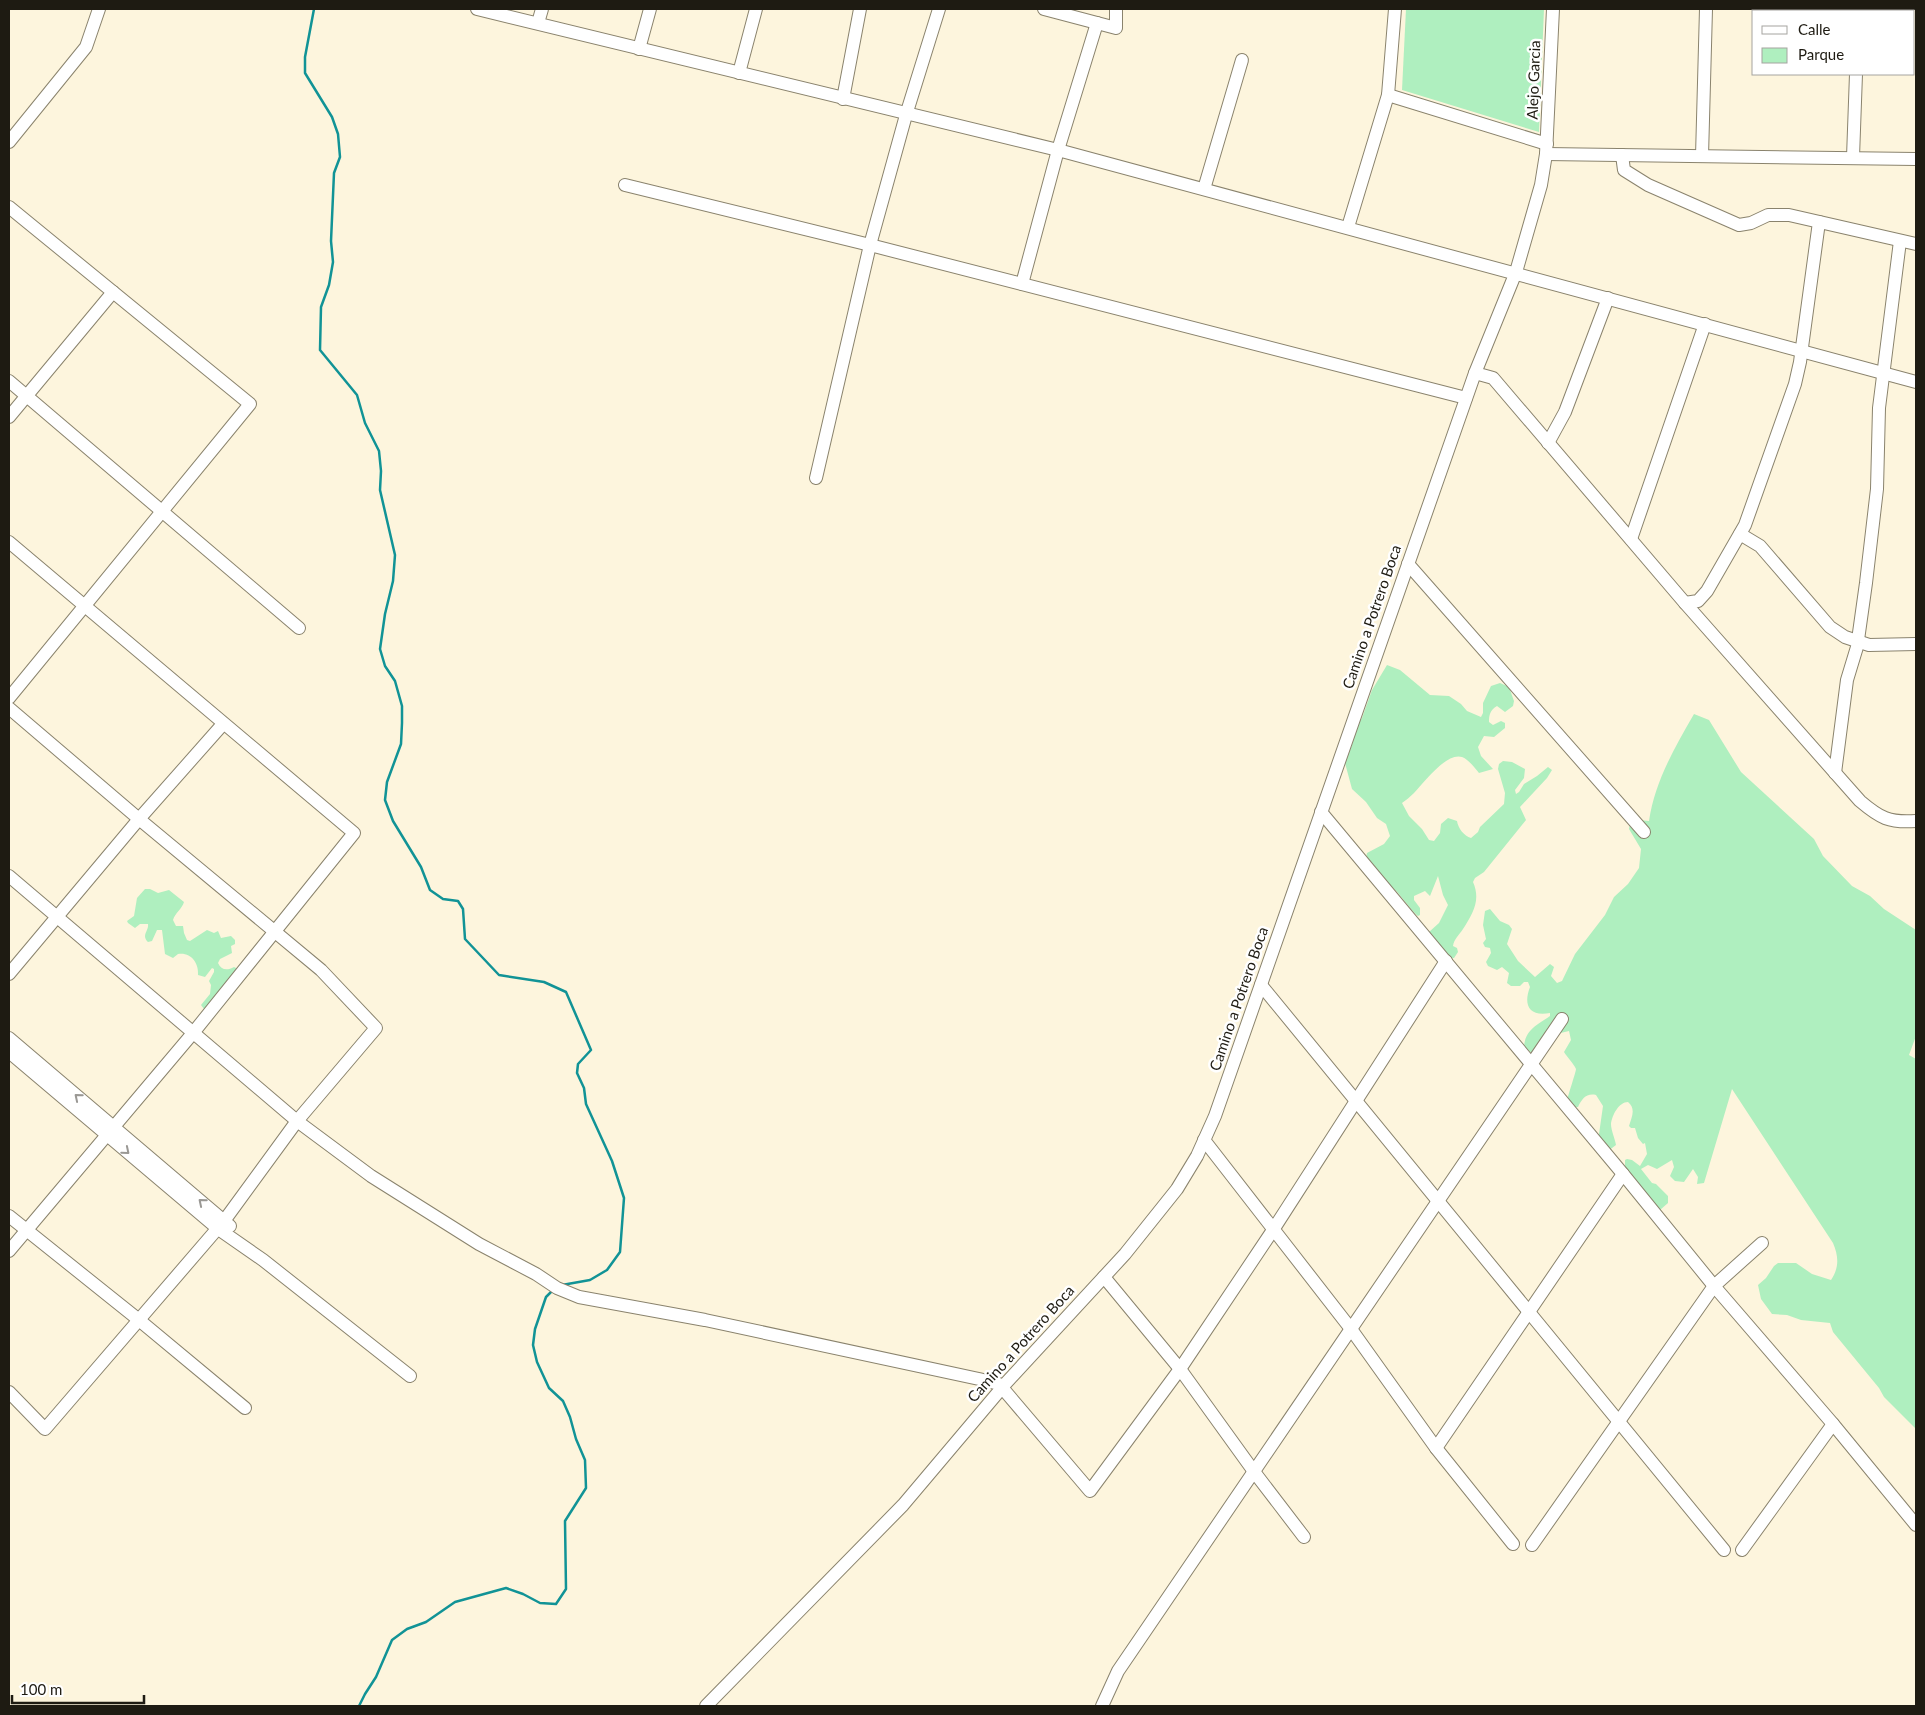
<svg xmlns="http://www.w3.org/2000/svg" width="1925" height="1715" font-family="Lato,sans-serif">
	<rect width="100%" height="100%" fill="#fdf5dd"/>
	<!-- green -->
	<g fill="#afefbf">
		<polygon points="1406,9 1544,9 1539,132 1402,90"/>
		<path d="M 1387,665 L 1400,670 L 1430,695 L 1449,696 L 1461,704 L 1467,711 L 1481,717 L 1483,713 L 1483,703 L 1491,686 L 1500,683 L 1509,687 L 1514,701 L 1513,706 L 1505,712 L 1497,706 C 1490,710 1489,715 1489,722 L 1493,725 L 1501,721 L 1505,723 L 1505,728 L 1494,737 L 1484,736 L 1478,747 L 1481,756 L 1493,769 L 1479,773 C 1475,768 1468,759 1462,757 C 1446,752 1423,784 1414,793 C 1410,797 1406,800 1402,803 L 1409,816 L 1422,829 L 1429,840 L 1434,841 L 1440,833 L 1441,824 L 1448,818 L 1457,821 C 1458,828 1464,836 1471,838 L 1478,832 L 1480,827 L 1504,804 L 1505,793 L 1498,769 L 1499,764 L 1503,761 L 1512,762 L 1525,769 L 1524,778 L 1515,790 L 1516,794 L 1519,792 L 1524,784 L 1537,776 L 1548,767 L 1552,770 L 1547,778 L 1520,807 L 1526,820 L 1484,872 L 1475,878 L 1473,882 C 1481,900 1473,913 1463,929 C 1459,935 1454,939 1453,946 L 1457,948 L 1458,952 L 1454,958 L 1449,958 L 1429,932 L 1439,923 L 1448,905 L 1443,895 L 1438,876 L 1430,896 L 1425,891 L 1414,896 L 1414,900 L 1420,908 L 1420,915 L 1418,916 C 1409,909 1398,890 1392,888 L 1366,858 L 1367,853 L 1384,844 L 1390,836 L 1386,824 L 1377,818 L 1366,802 L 1352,789 L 1345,763 L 1352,745 L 1356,727 L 1362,718 L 1372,690 Z"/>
		<path d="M 1694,714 L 1709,720 L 1741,772 L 1814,839 L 1823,856 L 1852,886 L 1870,896 L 1884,909 L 1916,930 L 1916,1036 L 1909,1055 L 1916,1059 L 1916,1429 L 1884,1397 L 1879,1388 L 1833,1332 L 1830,1323 L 1801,1320 L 1787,1315 L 1772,1314 L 1761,1299 L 1758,1285 L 1766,1278 L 1774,1266 L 1778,1263 L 1796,1263 L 1812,1274 L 1831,1280 C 1839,1268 1839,1257 1833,1243 L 1732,1089 L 1704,1183 L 1697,1184 L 1698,1177 L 1693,1169 L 1684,1182 L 1675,1181 L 1670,1176 L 1674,1167 L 1672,1160 L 1657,1169 L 1648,1165 L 1641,1169 L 1652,1183 L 1656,1184 L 1668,1196 L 1668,1203 L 1660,1210 L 1656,1210 L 1625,1167 L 1625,1160 L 1627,1159 L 1632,1160 L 1640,1166 L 1647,1154 L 1645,1143 L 1643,1144 L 1638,1138 L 1635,1128 L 1631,1128 L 1629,1126 C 1632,1116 1636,1109 1628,1102 C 1619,1102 1612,1115 1611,1124 C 1611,1130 1615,1139 1616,1145 L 1608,1151 L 1598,1141 L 1603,1106 L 1596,1095 C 1586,1093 1582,1099 1578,1107 L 1573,1107 L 1567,1101 C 1568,1095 1576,1072 1576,1069 C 1574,1064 1567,1057 1564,1052 L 1571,1040 L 1569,1031 L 1548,1036 L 1532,1053 L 1524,1047 C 1525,1030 1537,1025 1550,1016 L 1550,1013 C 1529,1017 1523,1005 1530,987 L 1528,982 L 1524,982 L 1520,986 L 1511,986 L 1507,983 L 1509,973 L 1502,967 L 1497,970 L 1488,966 L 1486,962 L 1491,953 L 1490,948 L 1485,947 L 1483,943 L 1486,939 L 1483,925 L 1485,911 L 1490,909 L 1500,921 L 1509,925 L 1512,929 L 1507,944 L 1518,961 L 1535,977 L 1550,964 L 1554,967 L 1551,976 L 1557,983 L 1562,981 L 1575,954 L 1605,915 L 1614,897 L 1628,884 L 1639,868 L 1641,849 L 1629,829 L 1630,824 L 1639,820 L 1649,821 C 1655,781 1674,749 1694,714 Z"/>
		<path d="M 145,889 L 150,889 L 158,893 L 169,890 L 184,902 C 182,909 175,913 173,920 L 176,926 L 183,926 L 184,933 L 187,940 L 190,941 L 207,930 L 214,933 L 218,931 L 221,938 L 231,936 L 235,940 L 235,944 L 231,946 L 232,953 L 220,959 L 218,963 C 221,970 227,971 234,967 L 238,969 L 209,1007 L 204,1009 L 201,1005 L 210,994 L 211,985 L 209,981 L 214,972 L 214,969 L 212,968 L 205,977 L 198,975 C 199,963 191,952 178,954 L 173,958 L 165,954 L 162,930 L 157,930 L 152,941 L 148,942 C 141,935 149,931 148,924 L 140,924 L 135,928 L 128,923 L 127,921 L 134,916 L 137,898 Z"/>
	</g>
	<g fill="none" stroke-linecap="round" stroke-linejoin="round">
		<!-- stream -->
		<g stroke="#119396" stroke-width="2.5">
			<polyline points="314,9 305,57 305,73 332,117 338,134 340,157 334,173 331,241 333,262 329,285 321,307 320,350 357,395 365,423 379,451 381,471 380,490 395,555 393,581 385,614 380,649 385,666 395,681 402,706 402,723 401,744 387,782 385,800 393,821 421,867 430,890 443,899 458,901 463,909 465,939 499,975 544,982 566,992 591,1050 578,1064 577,1073 584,1088 586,1104 612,1161 624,1198 620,1252 607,1270 590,1280 562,1285"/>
			<polyline points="359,1706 365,1694 376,1677 392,1640 407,1629 426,1622 455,1602 506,1588 523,1594 540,1603 556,1604 566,1589 565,1521 586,1488 585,1460 576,1439 570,1417 563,1401 549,1388 537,1362 533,1345 535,1329 546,1297 553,1290"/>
		</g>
		<defs>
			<g id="minor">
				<polyline points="477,9 1058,150 1916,382"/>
				<polyline points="1044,9 1116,28 1116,9"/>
				<polyline points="1859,11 1859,9"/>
				<polyline points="538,23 542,9"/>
				<polyline points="639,49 650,9"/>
				<polyline points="739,73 756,9"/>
				<polyline points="1388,95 1547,144"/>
				<polyline points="843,99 860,9"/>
				<polyline points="9,142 86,47 99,9"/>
				<polyline points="1546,154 1916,159"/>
				<polyline points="1622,155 1624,170 1648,185 1739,225 1751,223 1768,215 1789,215 1916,244"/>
				<polyline points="1702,156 1706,9"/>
				<polyline points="1853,157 1856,74"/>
				<polyline points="625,185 870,245 1466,398"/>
				<polyline points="1204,189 1242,60"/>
				<polyline points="9,207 250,404 9,698"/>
				<polyline points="1348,227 1388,95 1395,9"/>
				<polyline points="1022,284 1058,150 1097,23"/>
				<path d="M 1475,373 L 1493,378 L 1685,603 L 1860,801 C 1880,818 1889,823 1916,821"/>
				<polyline points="9,381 299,628"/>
				<polyline points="9,417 113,292"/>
				<polyline points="1548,443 1565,412 1608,298"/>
				<polyline points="816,478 870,245 906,115 939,9"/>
				<polyline points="1740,534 1760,546 1830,627 1845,637 1869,645 1916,644"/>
				<polyline points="1631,539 1705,324"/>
				<polyline points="9,542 354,833 193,1033 9,1251"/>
				<polyline points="1408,564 1644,832"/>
				<polyline points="1685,603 1698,601 1707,591 1745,525 1795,384 1800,362 1819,222"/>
				<polyline points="9,708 139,819 321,970 376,1028 297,1121 224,1221 45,1429 9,1392"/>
				<polyline points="1835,773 1847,680 1857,647 1866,583 1877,489 1879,408 1900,241"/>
				<polyline points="1321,812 1623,1174 1714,1286 1833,1424 1916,1525"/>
				<polyline points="9,876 297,1121 371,1176 479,1244 536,1274 557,1288 579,1297 705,1320 979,1379 999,1384 1090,1491 1180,1369 1273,1230 1446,961"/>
				<polyline points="9,974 139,819 223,724"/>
				<polyline points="1261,985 1724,1550"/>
				<polyline points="9,1038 230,1226"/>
				<polyline points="9,1052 217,1228 263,1260 410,1376"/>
				<polyline points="1204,1140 1351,1329 1436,1448 1513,1544"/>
				<polyline points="9,1216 139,1320 245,1408"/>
				<polyline points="1104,1277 1180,1369 1255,1473 1304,1537"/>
				<polyline points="1436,1448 1623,1174"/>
				<polyline points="1532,1545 1714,1286 1762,1243"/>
				<polyline points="1742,1550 1833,1424"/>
				<polyline points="706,1706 903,1505 1006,1383 1125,1254 1177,1189 1197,1156 1215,1116 1475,373 1516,272 1541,185 1546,154 1553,9"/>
				<polyline points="1102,1706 1118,1671 1562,1019"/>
			</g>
		</defs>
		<!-- minor casing -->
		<use href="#minor" stroke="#8a836d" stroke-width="14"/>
		<!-- minor -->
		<use href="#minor" stroke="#fff" stroke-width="12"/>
	</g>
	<!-- one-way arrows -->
	<defs><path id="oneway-chevron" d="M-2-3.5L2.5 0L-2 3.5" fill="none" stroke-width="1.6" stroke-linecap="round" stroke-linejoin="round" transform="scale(1.25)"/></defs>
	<g stroke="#9a9894">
		<use href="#oneway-chevron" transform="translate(78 1097) rotate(-140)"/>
		<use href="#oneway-chevron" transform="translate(126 1151) rotate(40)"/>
		<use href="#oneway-chevron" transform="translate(202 1202) rotate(-140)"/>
	</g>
	<g text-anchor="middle" stroke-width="5" stroke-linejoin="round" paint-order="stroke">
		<!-- street labels -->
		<g font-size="15" fill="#1e1b12" stroke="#fff">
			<text transform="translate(1534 80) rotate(-88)" y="5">Alejo Garcia</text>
			<text transform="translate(1372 617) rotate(-71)" y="5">Camino a Potrero Boca</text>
			<text transform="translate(1239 999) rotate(-71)" y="5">Camino a Potrero Boca</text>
			<text transform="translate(1021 1344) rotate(-48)" y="5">Camino a Potrero Boca</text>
		</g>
	</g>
	<!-- border -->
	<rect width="1925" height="1715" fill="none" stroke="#1e1b12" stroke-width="20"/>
	<!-- legend -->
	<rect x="1752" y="10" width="162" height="65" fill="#ffffff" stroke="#a5a4a0"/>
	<rect x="1762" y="26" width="25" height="8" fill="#ffffff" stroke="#a5a4a0"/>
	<text x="1798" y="35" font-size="15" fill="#1e1b12">Calle</text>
	<rect x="1762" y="48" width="25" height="15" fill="#afefbf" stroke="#a5a4a0"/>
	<text x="1798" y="60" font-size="15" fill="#1e1b12">Parque</text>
	<!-- scale -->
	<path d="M12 1695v8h132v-8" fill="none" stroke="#1e1b12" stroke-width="2.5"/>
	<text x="20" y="1695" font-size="15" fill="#1e1b12" stroke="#ffffff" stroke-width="4" paint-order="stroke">100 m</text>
</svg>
